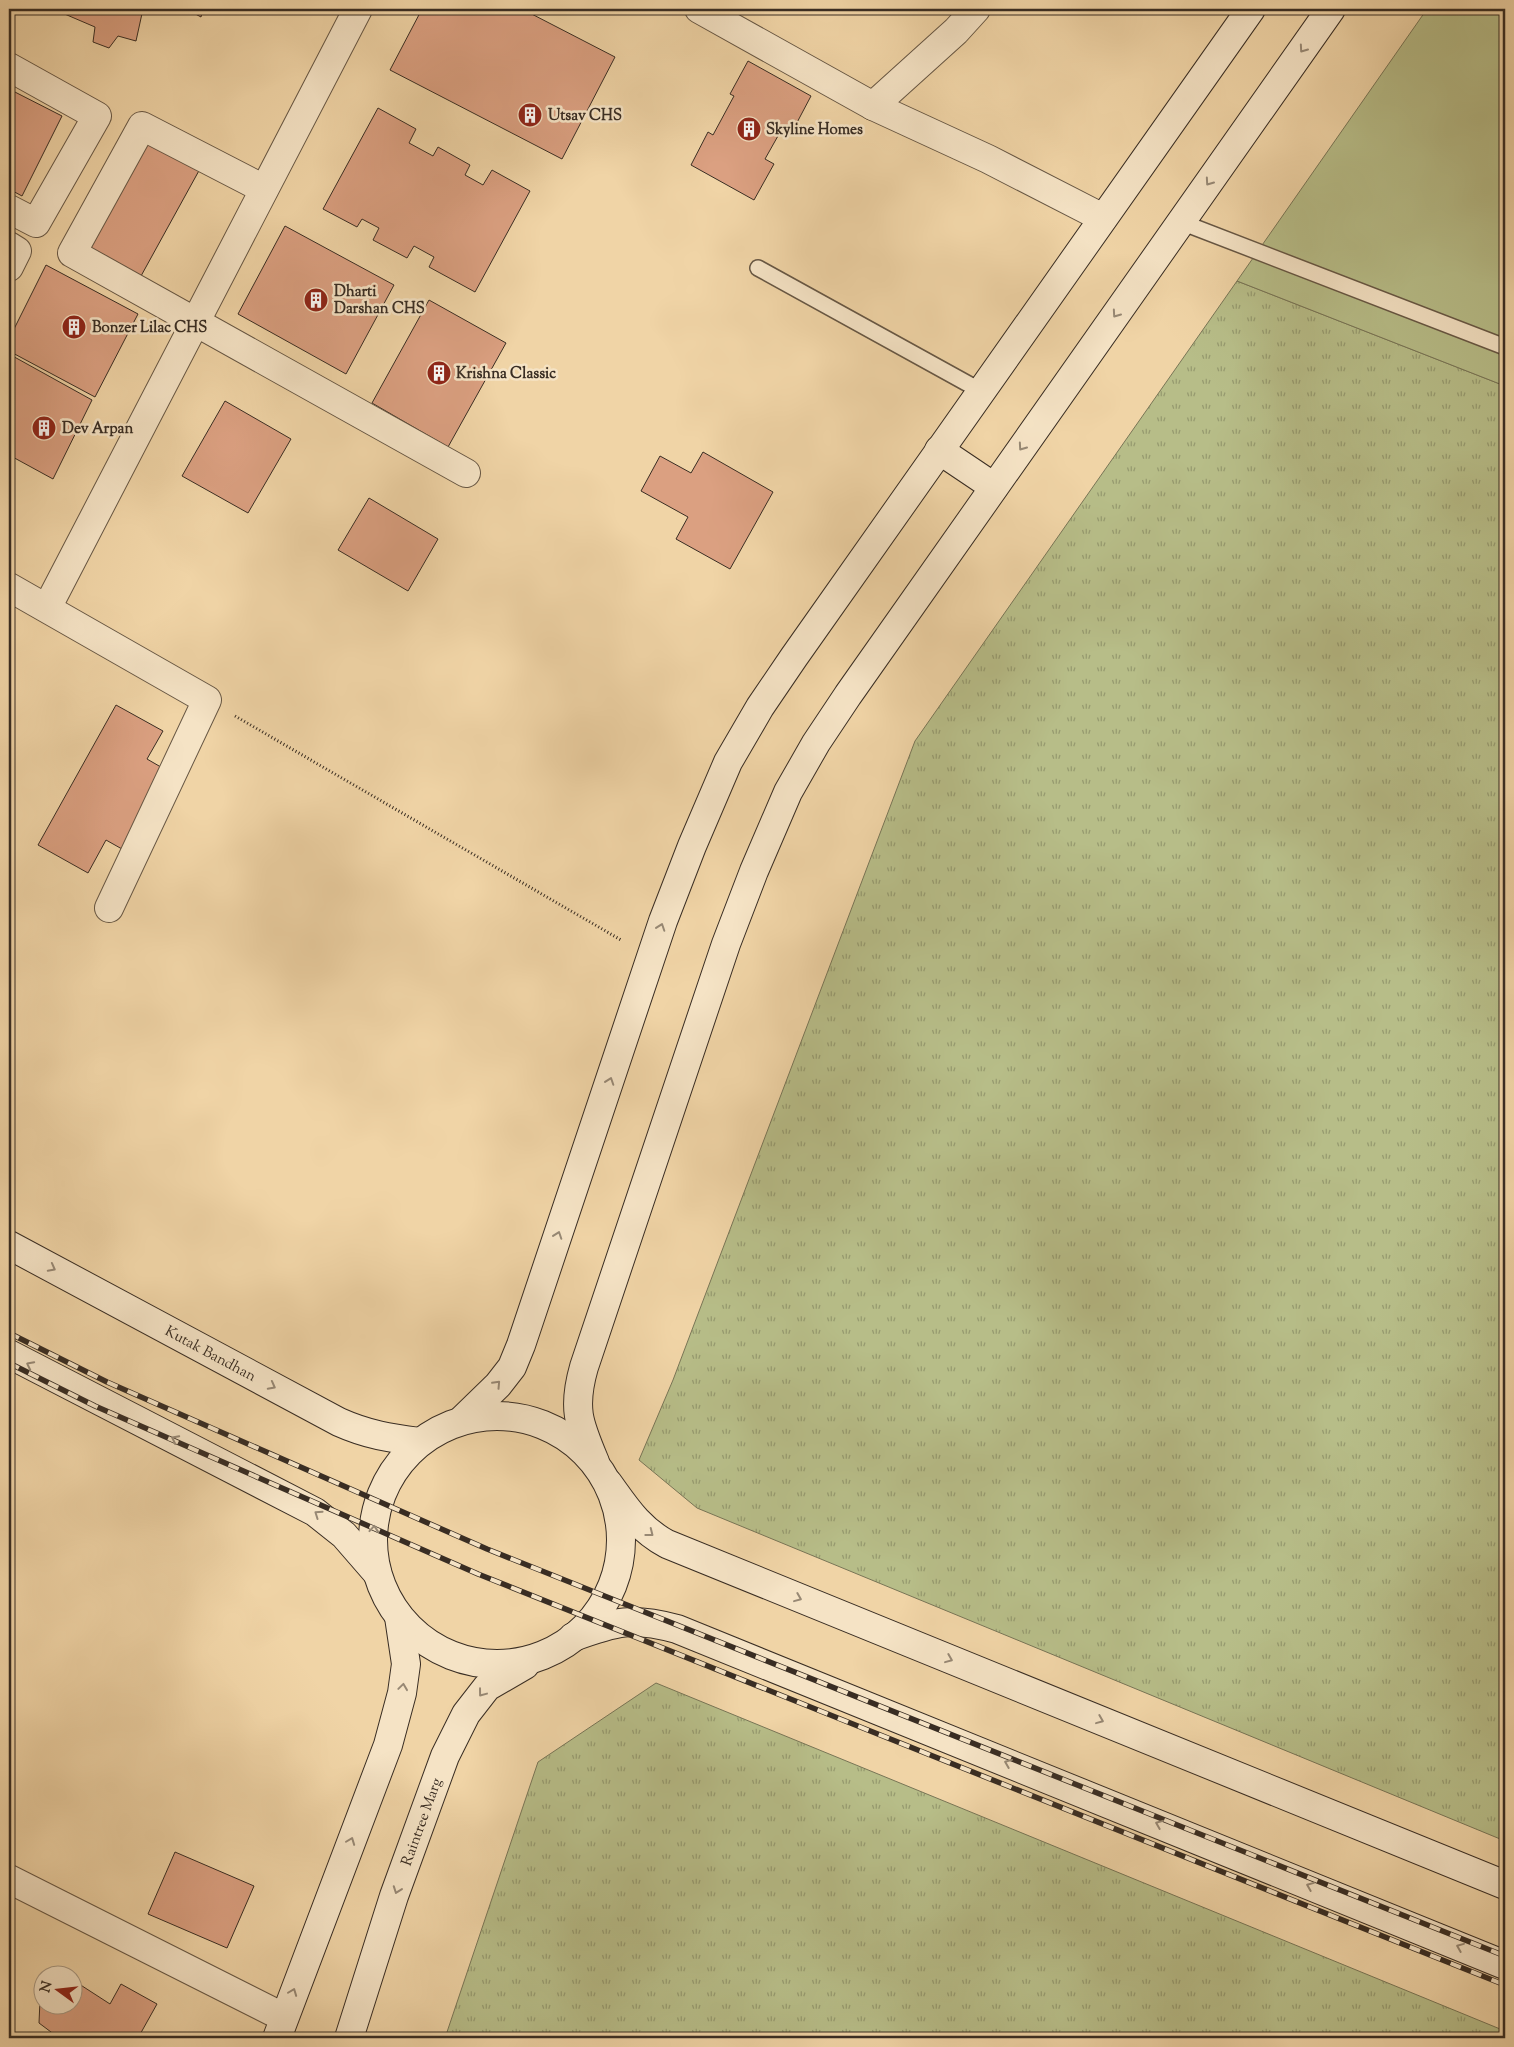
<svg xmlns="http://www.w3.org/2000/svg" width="1514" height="2047" font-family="'Sorts Mill Goudy',serif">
	<defs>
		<pattern id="grass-tufts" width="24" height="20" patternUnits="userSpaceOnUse" patternTransform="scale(1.25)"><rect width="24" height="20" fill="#b7bd88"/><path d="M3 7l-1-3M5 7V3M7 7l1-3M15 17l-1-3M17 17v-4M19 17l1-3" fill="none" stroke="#969a6f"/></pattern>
	</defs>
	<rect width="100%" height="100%" fill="#f0d4a6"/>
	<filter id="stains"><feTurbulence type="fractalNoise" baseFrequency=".004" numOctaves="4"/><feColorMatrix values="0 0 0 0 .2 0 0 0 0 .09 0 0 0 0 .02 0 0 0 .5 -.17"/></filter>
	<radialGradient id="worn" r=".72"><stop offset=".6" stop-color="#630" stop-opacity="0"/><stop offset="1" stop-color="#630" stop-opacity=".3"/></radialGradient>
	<!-- grass -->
	<g fill="url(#grass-tufts)" stroke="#787556">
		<polygon points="1237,281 1505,386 1505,1841 697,1508 639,1460 673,1380 915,741"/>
		<polygon points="656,1683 1505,2031 1505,2038 445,2038 538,1762"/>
	</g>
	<!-- pitch -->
	<polygon fill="#b7bd88" stroke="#787556" points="1427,9 1505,9 1505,386 1237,281"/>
	<!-- building -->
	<g fill="#dba081" stroke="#392d23">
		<polygon points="53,9 143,9 136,41 118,36 109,48 93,42 95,27"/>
		<polygon points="186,9 203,9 201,17"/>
		<polygon points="422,9 522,9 615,57 562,159 390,70"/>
		<polygon points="748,61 811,96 792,132 783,127 765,159 774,164 754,200 691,165 708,132 713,135 734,96 730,94"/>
		<polygon points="9,89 62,116 22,196 9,189"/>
		<polygon points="378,108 416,129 409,143 433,156 438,147 470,165 465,175 483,185 492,170 530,191 475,292 429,267 434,257 414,246 407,258 373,240 379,228 362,219 357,227 323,209"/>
		<polygon points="149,138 201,167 141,276 89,247"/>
		<polygon points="285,226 394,285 346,374 238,314"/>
		<polygon points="46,265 138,314 95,397 9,351 9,339"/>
		<polygon points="429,300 506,343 448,447 372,403"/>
		<polygon points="9,354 92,400 53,479 9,455"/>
		<polygon points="225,401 291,439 248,513 182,476"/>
		<polygon points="703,452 773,492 730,569 676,539 688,517 641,491 660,456 691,473"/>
		<polygon points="369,498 438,539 408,591 338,550"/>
		<polygon points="116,705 163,731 147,759 166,770 122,849 106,840 88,873 38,845"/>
		<polygon points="9,975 13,978 9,986"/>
		<polygon points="175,1852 254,1886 227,1948 148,1914"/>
		<polygon points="72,1982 76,1982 110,2004 121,1984 157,2004 138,2038 59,2038 39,2023 40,2000 42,1996 42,2004 72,2004"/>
	</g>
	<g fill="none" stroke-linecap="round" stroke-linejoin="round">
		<defs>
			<g id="lane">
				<polyline points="1181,222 1505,347"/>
				<polyline points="758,268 981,391"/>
			</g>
			<g id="street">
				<polyline points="699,9 873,106 988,159 1103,218"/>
				<polyline points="9,67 97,116 36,223 9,209"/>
				<polyline points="873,106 956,31 976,9"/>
				<polyline points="264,189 142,126 72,253 466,473"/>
				<polyline points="9,246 17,251 9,267"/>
				<polyline points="9,587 207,700 109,908"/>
				<polyline points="47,608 358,9"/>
				<polyline points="9,1879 283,2017"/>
			</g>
			<g id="secondary">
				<polyline points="939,450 994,487"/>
				<path id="s1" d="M 9,1245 L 339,1422 C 368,1435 390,1438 420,1442"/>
				<polyline points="9,1354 315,1512 344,1535 377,1573"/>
				<circle cx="497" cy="1540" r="124"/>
				<polyline points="463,1419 498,1385 512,1367 521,1345 663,921 692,846 728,762 760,707 794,657 1251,9"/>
				<path d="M 595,1462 C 579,1424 572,1409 584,1367 L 726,944 L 754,871 L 788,792 L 816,743 L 848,695 L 1331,9"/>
				<path d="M 608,1483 C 626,1508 639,1529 667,1544 L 1505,1885"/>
				<path d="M 573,1637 C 617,1621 631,1617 677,1629 L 1505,1965"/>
				<polyline points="277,2038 388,1745 402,1693 406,1664 399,1617"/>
				<path id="s2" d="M 349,2038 L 394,1896 L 445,1756 L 466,1714 L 487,1687 L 525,1665"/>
			</g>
		</defs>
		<!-- lane casing -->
		<use href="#lane" stroke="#675744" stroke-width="18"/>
		<!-- street casing -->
		<use href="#street" stroke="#675744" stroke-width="30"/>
		<!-- secondary casing -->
		<use href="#secondary" stroke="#392d23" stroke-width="30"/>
		<!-- path -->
		<polyline stroke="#392d23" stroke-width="3" stroke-dasharray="1 2.5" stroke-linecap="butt" points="235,716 621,940"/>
		<!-- lane -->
		<use href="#lane" stroke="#f5e3c5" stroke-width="15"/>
		<!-- street -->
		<use href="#street" stroke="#f5e3c5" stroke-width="28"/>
		<!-- secondary -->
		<use href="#secondary" stroke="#f5e3c5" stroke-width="28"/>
		<defs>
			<g id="rail">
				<polyline points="9,1333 107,1382 487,1549 1505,1956"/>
				<polyline points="9,1363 95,1406 478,1574 1505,1985"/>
			</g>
		</defs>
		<!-- rail casing -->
		<use href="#rail" stroke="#392d23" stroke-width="5.5"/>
		<!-- rail -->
		<use href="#rail" stroke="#f5e3c5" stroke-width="4" stroke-dasharray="11" stroke-linecap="butt"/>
	</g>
	<!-- one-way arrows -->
	<defs><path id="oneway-chevron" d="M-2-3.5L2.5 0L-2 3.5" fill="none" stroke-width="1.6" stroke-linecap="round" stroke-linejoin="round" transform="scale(1.25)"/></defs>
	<g stroke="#978874">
		<use href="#oneway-chevron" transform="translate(1303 49) rotate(125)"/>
		<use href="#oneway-chevron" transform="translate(1209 182) rotate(125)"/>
		<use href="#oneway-chevron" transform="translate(1116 314) rotate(125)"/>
		<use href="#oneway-chevron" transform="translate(1022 447) rotate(125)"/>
		<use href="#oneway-chevron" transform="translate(661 927) rotate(-71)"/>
		<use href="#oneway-chevron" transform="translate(610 1081) rotate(-71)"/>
		<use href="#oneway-chevron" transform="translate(558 1235) rotate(-71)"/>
		<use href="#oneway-chevron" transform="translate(52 1268) rotate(28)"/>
		<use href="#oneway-chevron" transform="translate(30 1365) rotate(-153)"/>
		<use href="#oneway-chevron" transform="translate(497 1384) rotate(-47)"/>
		<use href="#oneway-chevron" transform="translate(272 1386) rotate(28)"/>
		<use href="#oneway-chevron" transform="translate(175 1439) rotate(-153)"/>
		<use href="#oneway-chevron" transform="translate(318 1514) rotate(-145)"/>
		<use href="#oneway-chevron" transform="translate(374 1529) rotate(-85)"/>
		<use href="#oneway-chevron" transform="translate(650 1533) rotate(38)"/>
		<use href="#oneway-chevron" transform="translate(798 1598) rotate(22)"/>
		<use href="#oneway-chevron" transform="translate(949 1659) rotate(22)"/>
		<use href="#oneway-chevron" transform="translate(403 1687) rotate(-82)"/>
		<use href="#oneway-chevron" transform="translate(482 1693) rotate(127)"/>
		<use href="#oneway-chevron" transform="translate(1100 1720) rotate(22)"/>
		<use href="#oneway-chevron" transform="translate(1008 1763) rotate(-158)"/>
		<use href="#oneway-chevron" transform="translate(1159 1824) rotate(-158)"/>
		<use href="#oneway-chevron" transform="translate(351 1841) rotate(-69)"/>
		<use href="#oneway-chevron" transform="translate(1310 1886) rotate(-158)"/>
		<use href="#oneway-chevron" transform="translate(397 1890) rotate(110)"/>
		<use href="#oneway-chevron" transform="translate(1460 1947) rotate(-158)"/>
		<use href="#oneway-chevron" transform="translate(293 1992) rotate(-69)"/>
	</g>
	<!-- icons -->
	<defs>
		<symbol id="building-disc" viewBox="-11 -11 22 22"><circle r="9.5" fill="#8f2418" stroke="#f5e3c5"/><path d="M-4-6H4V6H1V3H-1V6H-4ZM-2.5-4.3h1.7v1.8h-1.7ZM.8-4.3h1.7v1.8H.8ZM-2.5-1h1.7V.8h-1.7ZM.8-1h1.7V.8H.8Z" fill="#fff"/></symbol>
	</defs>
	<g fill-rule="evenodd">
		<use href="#building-disc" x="516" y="101" width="28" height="28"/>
		<use href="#building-disc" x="735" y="115" width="28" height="28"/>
		<use href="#building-disc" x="302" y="286" width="28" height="28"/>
		<use href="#building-disc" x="60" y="313" width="28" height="28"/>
		<use href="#building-disc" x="425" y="359" width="28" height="28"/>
		<use href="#building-disc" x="30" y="414" width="28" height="28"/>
	</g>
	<g text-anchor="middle" stroke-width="5" stroke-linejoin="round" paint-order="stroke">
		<!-- poi labels -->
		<g font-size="15" font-weight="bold" fill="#392d23" stroke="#f5e3c5" text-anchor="start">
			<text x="548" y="120">Utsav CHS</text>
			<text x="766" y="134">Skyline Homes</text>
			<text x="334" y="296">Dharti<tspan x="334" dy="17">Darshan CHS</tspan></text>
			<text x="92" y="332">Bonzer Lilac CHS</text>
			<text x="456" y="378">Krishna Classic</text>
			<text x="62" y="433">Dev Arpan</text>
		</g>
		<!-- street labels -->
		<g font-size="15" fill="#392d23" stroke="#f5e3c5">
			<text dy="5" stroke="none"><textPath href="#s1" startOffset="229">Kutak Bandhan</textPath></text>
			<text dy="5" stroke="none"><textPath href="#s2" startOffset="228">Raintree Marg</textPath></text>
		</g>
	</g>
	<!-- margin -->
	<rect width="1514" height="2047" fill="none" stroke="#f0d4a6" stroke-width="30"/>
	<rect x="10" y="10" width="1494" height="2027" fill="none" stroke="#392d23" stroke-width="2.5"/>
	<rect x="15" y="15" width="1484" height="2017" fill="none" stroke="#392d23"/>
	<!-- north arrow -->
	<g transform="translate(58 1990) rotate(285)"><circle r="24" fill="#f5e3c5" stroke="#aa9a84"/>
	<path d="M0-4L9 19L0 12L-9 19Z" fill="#8f2418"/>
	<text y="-8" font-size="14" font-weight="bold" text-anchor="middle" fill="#392d23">N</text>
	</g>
	<rect width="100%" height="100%" filter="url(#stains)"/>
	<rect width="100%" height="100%" fill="url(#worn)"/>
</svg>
